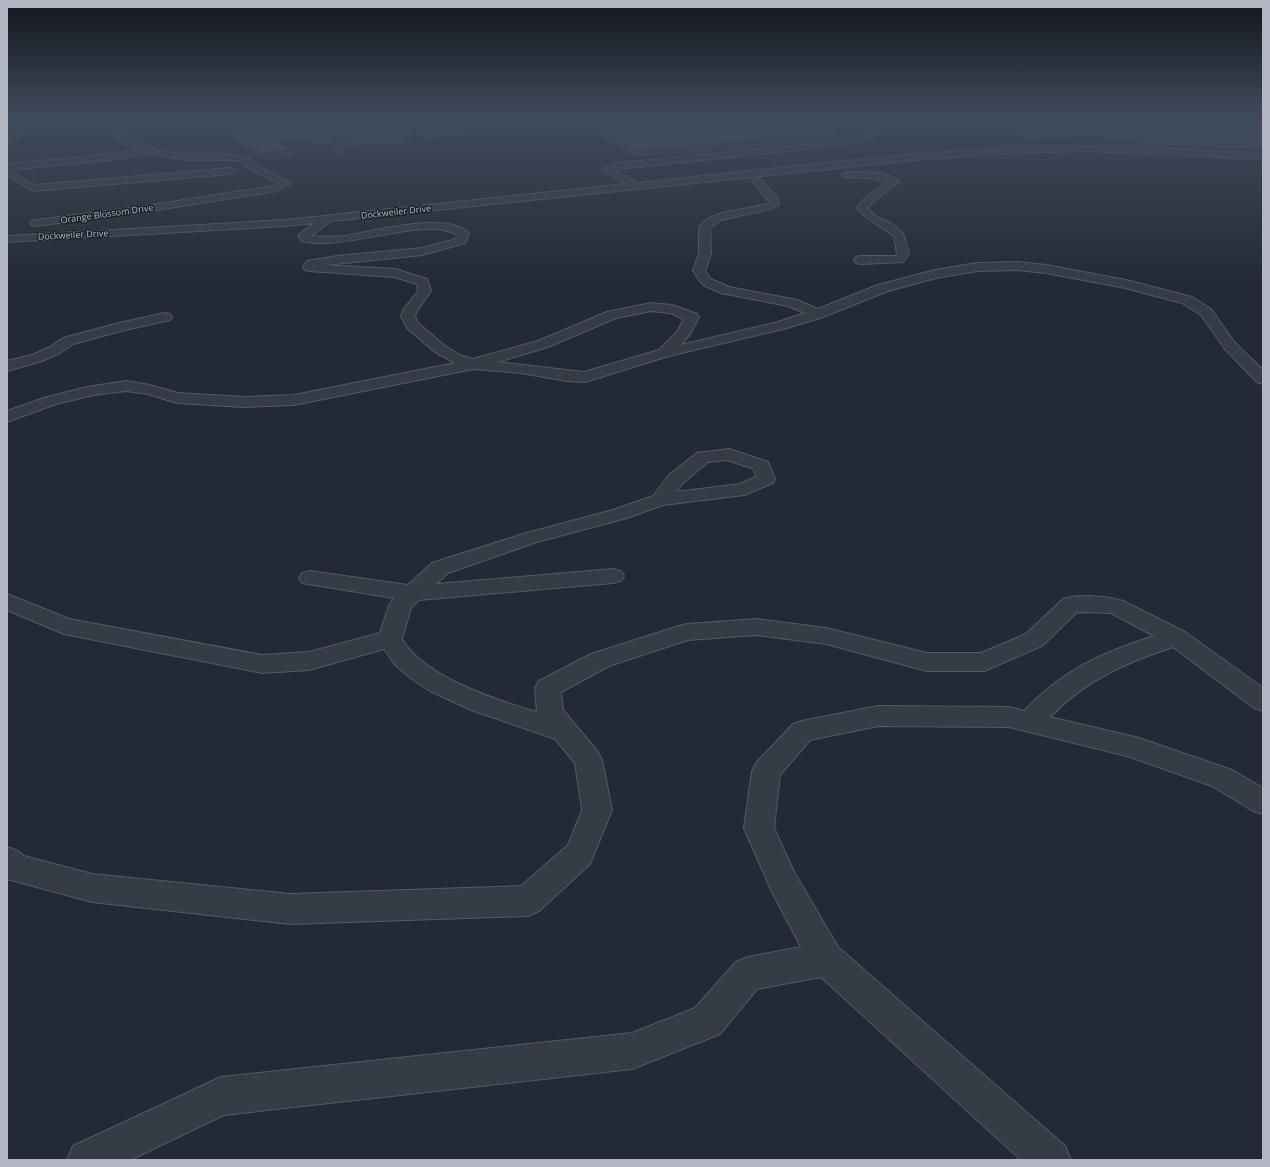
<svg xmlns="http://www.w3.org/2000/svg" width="1270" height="1167" font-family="'Open Sans',sans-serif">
	<rect width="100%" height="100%" fill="#232a35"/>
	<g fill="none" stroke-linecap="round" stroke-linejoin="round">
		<defs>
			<g id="minor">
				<polygon points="36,119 45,119 7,145 7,139"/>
				<path d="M 133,119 L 143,119 L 121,133 L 142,145 L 162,151 L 186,154 L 233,155 L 244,156 L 249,159 L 253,164 L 291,183 L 277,191 L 138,213 L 35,226 L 31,225 L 30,223 L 31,221 L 35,220 L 138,207 L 274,186 L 279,183 L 247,168 L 239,160 L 186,160 L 151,153 L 111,160 L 8,170 L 35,185 L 230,168 L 235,171 L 230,174 L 33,191 L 7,176 L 7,164 L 111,154 L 140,150 C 131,147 118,142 113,133 L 115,129 Z"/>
				<path d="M 357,119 C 373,119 383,126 398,128 C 406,129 419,124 426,130 C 416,138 367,127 357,119 Z"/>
				<path d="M 870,119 L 878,119 L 882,125 L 875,137 L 844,145 L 619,169 L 614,170 L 638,183 C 762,170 886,154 1011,148 C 1095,143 1179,150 1263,153 L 1263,159 L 1087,151 L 1012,153 L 924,159 L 331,221 L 311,236 C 322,237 333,237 344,236 C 370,232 451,210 469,234 L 465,243 L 422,255 L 326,265 L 395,269 L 427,279 L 431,291 L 417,311 L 415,316 L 418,323 L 445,346 L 462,356 L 473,359 L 538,341 L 607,312 L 651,303 L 672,305 L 697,314 L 699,317 L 690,334 L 681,345 L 778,322 L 805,313 L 788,306 L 721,293 L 703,285 L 693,271 L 699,253 L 699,227 C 713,208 748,211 769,203 L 768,200 L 752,181 L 757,178 L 760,179 L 777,197 L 779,204 L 771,209 L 721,220 L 710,228 L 711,253 L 705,271 L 711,279 L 729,287 L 797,300 L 818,309 L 878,285 L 935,270 L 977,263 L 1017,262 L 1046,265 L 1126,280 L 1192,297 L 1211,309 L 1235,343 L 1263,370 L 1263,384 L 1257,382 L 1225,349 L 1201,315 L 1182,303 L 1125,288 L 1046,273 L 1017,270 L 977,271 L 936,278 L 888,291 L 823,317 L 787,328 L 669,356 L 585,382 L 567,381 L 521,373 L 473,369 L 294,405 L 244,407 L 177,403 L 148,394 L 126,391 L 93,395 L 56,404 L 7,422 L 7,411 L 44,398 L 87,387 L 126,381 L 150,385 L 178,393 L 244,397 L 294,395 L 455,363 L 435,352 L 407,328 L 401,316 L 403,310 L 418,291 L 417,284 L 394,277 L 309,271 L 305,270 L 303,267 L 307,261 L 337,256 L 422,248 L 456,239 L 457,235 C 426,215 344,252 301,241 L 298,236 L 300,234 L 314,223 L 285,226 L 7,242 L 7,236 L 285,220 L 626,184 L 602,170 L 604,168 L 617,163 L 843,141 L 869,133 L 874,125 ZM 651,311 L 670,313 L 684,319 L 677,332 L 659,350 L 584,372 L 498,362 L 548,347 L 616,318 Z"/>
				<polygon points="1044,126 1048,128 1047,130 982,131 978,129 982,127"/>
				<polygon points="382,131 385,131 385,135 344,146 341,148 343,151 342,153 336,153 332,147 338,142"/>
				<path d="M 847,172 C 862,172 888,170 899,182 L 876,199 L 867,208 L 875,216 L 890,223 L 903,233 L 909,254 L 903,262 L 860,264 L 856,263 L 854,260 L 856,257 L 860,256 L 896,256 L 897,254 L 894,236 C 881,226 867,221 857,208 L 865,198 L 887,182 L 871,178 L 844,177 L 842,175 L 844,173 Z"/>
				<polygon points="165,313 170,314 172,317 170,320 121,331 73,344 60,353 42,361 7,371 7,361 32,355 50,347 63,338 119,323"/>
				<path d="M 729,449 L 768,462 L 775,479 L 773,483 L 744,495 L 663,505 L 627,518 L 537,542 L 448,573 L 436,584 L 613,569 L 621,571 L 624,576 L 621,581 L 613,583 L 419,600 L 411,608 L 402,639 C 424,677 496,700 537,712 L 535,688 L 539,681 L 591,654 L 679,626 L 687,624 L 756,619 L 826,628 L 927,653 L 981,653 L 1026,634 L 1063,599 C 1079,594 1107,596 1123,601 L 1185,632 L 1263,688 L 1263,711 L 1254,708 L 1173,647 C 1125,663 1086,680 1050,717 L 1139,738 L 1232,770 L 1263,788 L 1263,814 L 1253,811 L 1212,786 L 1127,756 L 1009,727 L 878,726 L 810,740 L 780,775 L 774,828 L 794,872 L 838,947 L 1065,1146 L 1071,1160 L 1021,1160 L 821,977 L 757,989 L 720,1034 L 632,1069 L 224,1115 L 130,1160 L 67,1160 L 73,1146 L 221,1077 L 632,1033 L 695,1008 L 736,962 L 748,957 L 801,947 L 772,892 L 744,828 L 752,771 L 756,763 L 793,724 L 802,721 L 878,706 L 1009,707 L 1024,711 C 1063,670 1101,653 1154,636 L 1111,613 L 1077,612 L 1042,646 L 984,671 L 927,671 L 826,644 L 756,635 L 688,640 L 609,666 L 561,692 L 563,710 L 598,752 L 602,760 L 612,810 L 594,854 L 590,864 L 539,911 L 528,916 L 290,924 L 92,902 L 7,879 L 7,847 L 18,851 L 24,856 L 92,874 L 290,894 L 521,886 L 568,845 L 582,810 L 575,763 L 555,739 L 471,710 L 430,691 L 412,679 L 395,665 L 384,649 L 309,670 L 262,673 L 64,634 L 7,610 L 7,594 L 69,619 L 262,655 L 309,652 L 380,633 L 389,605 L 394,598 L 302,583 L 299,578 L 302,573 L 310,571 L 408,585 L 432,563 L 523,534 L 613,510 L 653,496 L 670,474 L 697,453 ZM 727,460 L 754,469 L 756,477 L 740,484 L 676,492 L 684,482 L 708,462 Z"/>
			</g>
		</defs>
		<!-- minor casing -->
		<use href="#minor" stroke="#545963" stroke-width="2"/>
		<!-- minor -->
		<use href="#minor" fill="#363c46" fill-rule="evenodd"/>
	</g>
	<!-- wall -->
	<g fill="#404753">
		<polygon points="209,119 383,130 338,141 334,144 278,140 291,149 293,156 264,160 226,132 211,125"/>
		<polygon points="375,119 472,119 406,127"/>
		<polygon points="480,119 804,119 835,135 816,137 816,140 644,157 634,156 581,123 536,125 428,140 416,134 407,144 354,145 353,138 405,128"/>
		<polygon points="988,119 1257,119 1255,124 1263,124 1263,150 1142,144 1136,140 1098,137 1022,138 1013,133 1015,125 1000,125"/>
	</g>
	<!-- shaded-wall -->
	<g fill="#343943">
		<polygon points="422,119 472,119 406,127 405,121"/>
		<polygon points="533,119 536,119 536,125 428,140 427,134"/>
		<polygon points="382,123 383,130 338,141 334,144 332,137 336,134"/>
		<polygon points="415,128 416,134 407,144 406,137"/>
		<polygon points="836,129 835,135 816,137 816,140 644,157 644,150"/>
		<polygon points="291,149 293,156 264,160 262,153"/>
	</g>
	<!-- building -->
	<g fill="#4b5260" stroke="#343943">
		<polygon points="209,119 369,119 382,123 336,134 332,137 268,133 291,149 262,153 225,126"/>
		<polygon points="397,119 422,119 405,121"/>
		<polygon points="480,119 533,119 427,134 415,128 406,137 353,138 396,127 405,128"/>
		<polygon points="584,119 804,119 836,129 812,131 817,133 644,150 634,150"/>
		<polygon points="1024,119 1150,119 1263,124 1263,131 1148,126 1143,122 1104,119 1026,120"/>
	</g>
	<!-- sky -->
	<linearGradient id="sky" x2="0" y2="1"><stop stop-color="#13171d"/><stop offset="0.42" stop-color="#3f4a5c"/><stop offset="1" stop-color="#3f4a5c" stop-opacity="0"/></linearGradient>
	<rect width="1270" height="282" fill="url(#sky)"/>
	<g text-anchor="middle" stroke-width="3" stroke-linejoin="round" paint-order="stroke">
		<!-- far-street labels -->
		<g font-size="9" fill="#b1b6c2" stroke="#1c212a">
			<text transform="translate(396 212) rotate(-6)" y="3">Dockweiler Drive</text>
			<text transform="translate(107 214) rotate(-8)" y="3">Orange Blossom Drive</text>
			<text transform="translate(73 235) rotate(-3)" y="3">Dockweiler Drive</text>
		</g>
	</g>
	<!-- border -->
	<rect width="1270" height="1167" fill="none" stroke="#b1b6c2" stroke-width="16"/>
</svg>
